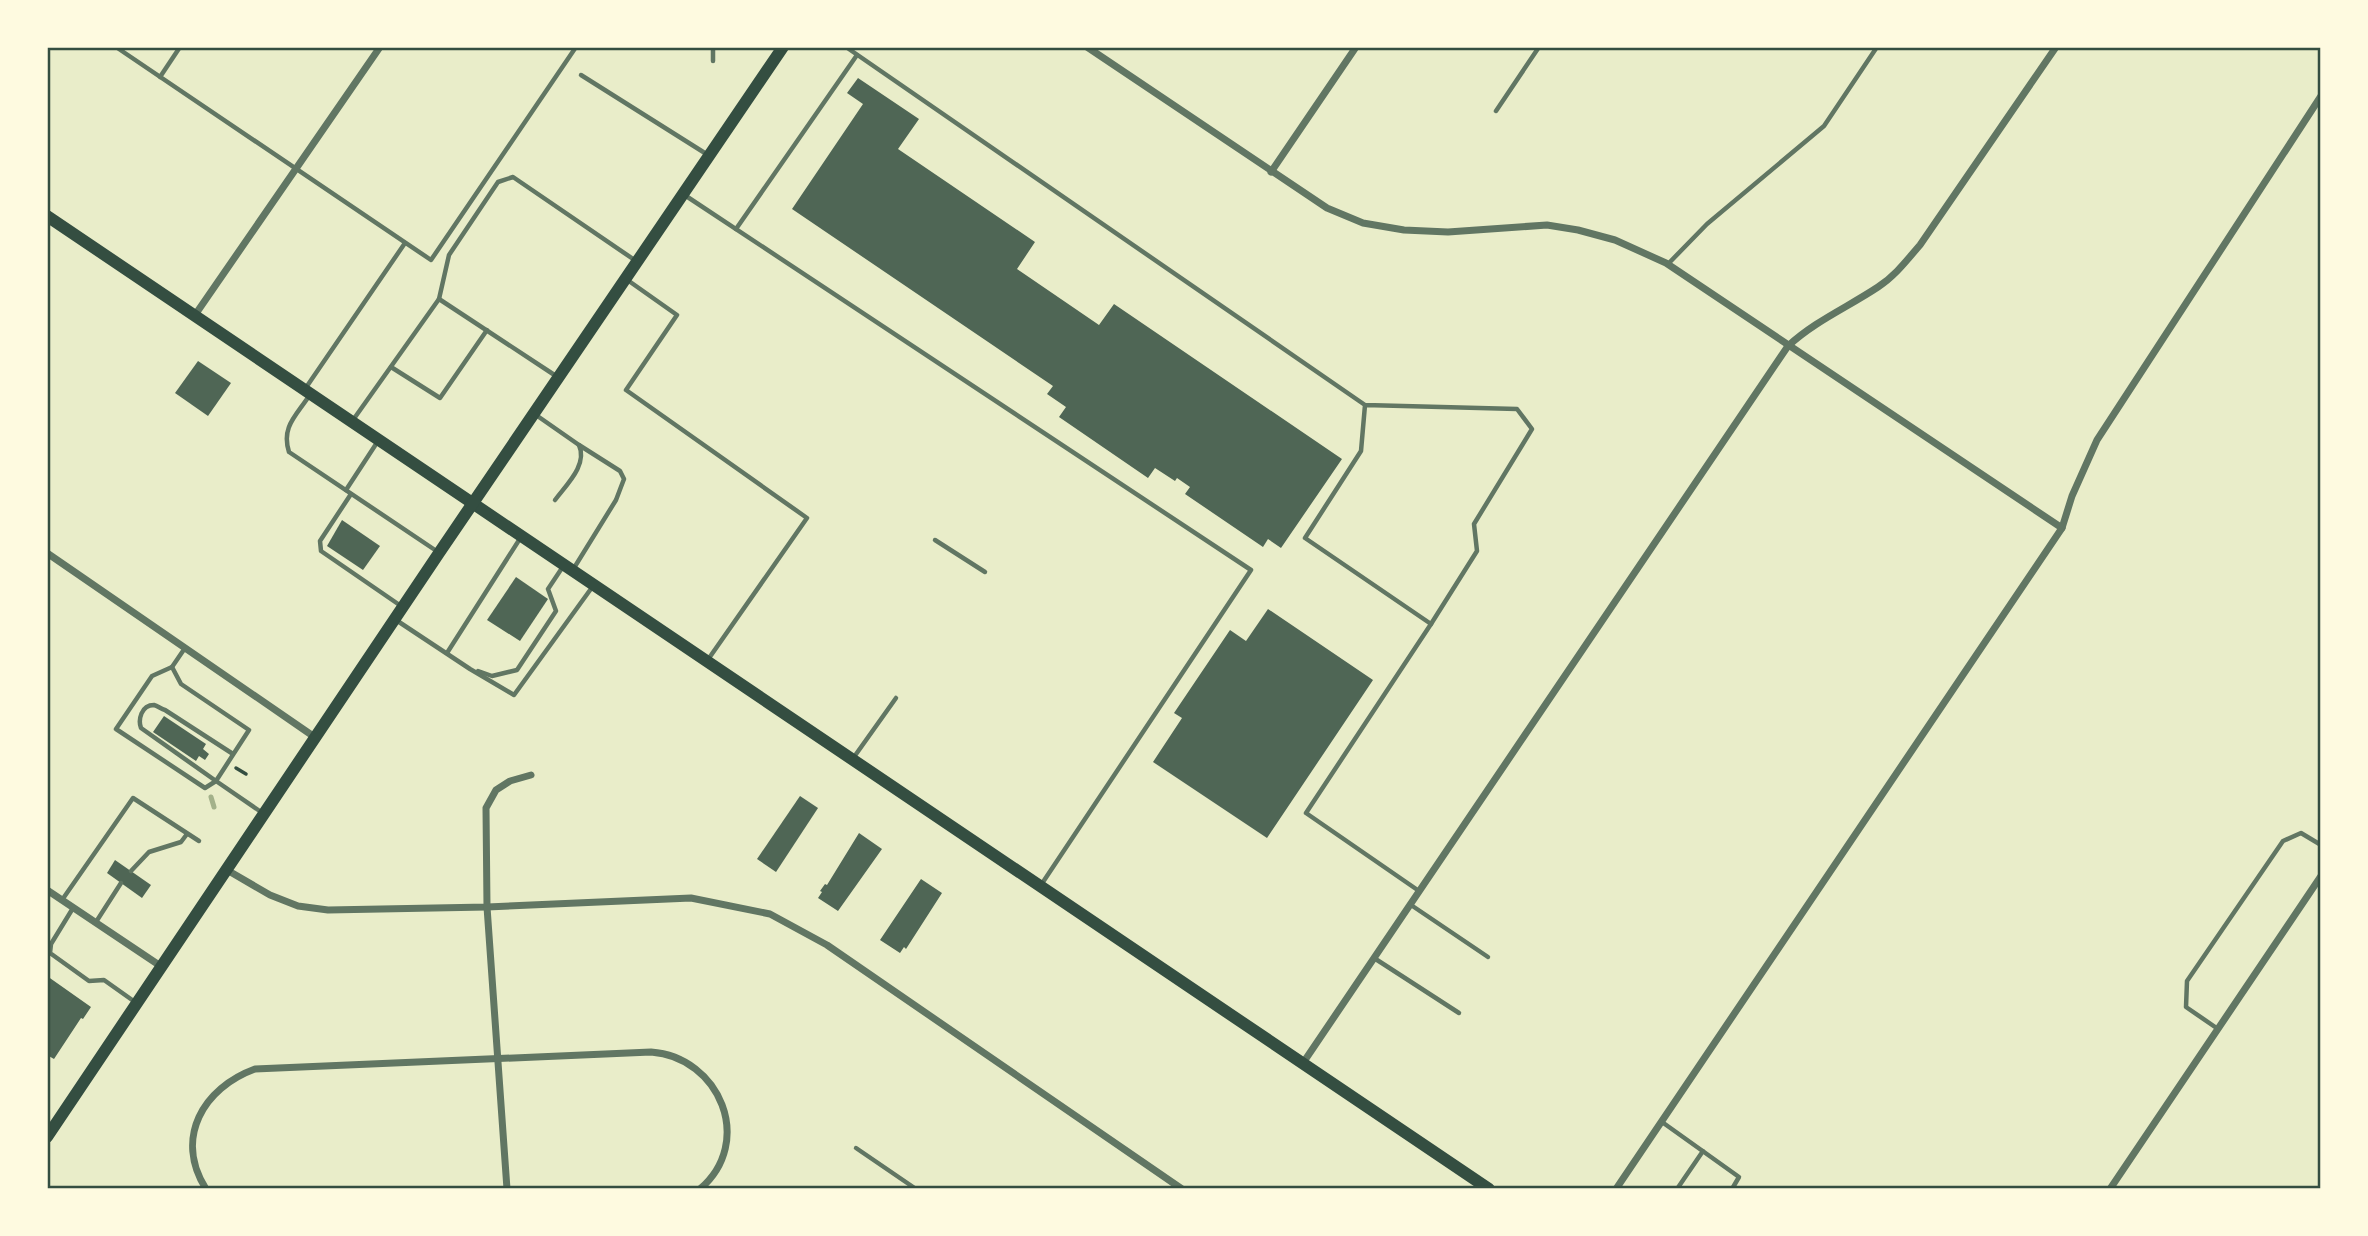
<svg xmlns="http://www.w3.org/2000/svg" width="2368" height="1236" font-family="Karla,sans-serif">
	<rect width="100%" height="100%" fill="#e9edc9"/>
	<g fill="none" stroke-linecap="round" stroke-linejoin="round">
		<!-- stream -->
		<polyline stroke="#a3b18a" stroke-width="5" points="211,797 214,807"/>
	</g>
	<!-- building -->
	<g fill="#4f6655">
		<polygon points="858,78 919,119 898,149 1035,242 1017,269 1099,325 1114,304 1342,459 1281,548 1268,539 1263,547 1185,494 1190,487 1177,478 1175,481 1155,468 1148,478 1059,417 1066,407 1047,394 1053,386 792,209 863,104 847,93"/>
		<polygon points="198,361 231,383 208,416 175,393"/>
		<polygon points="342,520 380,546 363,570 327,546"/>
		<polygon points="516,577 548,599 520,641 487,620"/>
		<polygon points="1268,609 1373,680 1267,838 1153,762 1182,718 1174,713 1230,630 1246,641"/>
		<polygon points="164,716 206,744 203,749 209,754 205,760 199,756 196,761 153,732"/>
		<polygon points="800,796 818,808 776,872 757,859"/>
		<polygon points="859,833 882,849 838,911 818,898 822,892 820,891 825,884 827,885"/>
		<polygon points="115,860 151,885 142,898 107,873"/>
		<polygon points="921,879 942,893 906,949 904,947 900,953 880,940"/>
		<polygon points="47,976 91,1007 83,1019 81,1018 54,1059 47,1055"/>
	</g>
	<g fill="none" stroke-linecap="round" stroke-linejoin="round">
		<!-- path -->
		<polyline stroke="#344e41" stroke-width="3.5" points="236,768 246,774"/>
		<!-- service -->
		<g stroke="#617663" stroke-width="4.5">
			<polyline points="116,47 431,260 576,47"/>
			<polyline points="713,47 713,61"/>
			<polyline points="846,47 1365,405 1517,409 1532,429 1474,524 1477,551 1431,624 1305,538 1361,451 1365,405"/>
			<polyline points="581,75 708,155"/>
			<polyline points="160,77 180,47"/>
			<polyline points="1496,111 1539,47"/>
			<polyline points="683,194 1251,570 1041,885"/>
			<polyline points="736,229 857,55"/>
			<polyline points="1668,264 1707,224 1824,126 1877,47"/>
			<polyline points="626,279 677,315 626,390 807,518 707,661"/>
			<polyline points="439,299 449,255 498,182 513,177 636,261"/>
			<polyline points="391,367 440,398 487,330"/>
			<polyline points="305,389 405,243"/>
			<path d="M 309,396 C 296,416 281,427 289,452 L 438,552"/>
			<path d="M 536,415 L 579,445 C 588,465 566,485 555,500"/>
			<polyline points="353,420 439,299 556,376"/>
			<polyline points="346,490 378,441"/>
			<polyline points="351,494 320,541 321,551 401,606"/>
			<polyline points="935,540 985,572"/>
			<polyline points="574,568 616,500 624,479 620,471 579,445"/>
			<polyline points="396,620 470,669 514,695 593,586"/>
			<polyline points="185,648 172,667 152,676 116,729 205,788 216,781 264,814"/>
			<polyline points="447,653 521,537"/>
			<path d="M 172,667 L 181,684 L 249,730 L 216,781 L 141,728 C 138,720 141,705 154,705 C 158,706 161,709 165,710 L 233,754"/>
			<polyline points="478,671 492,676 517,670 556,611 548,589 564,565"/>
			<polyline points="854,757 896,698"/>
			<polyline points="131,871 149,852 181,842 187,834"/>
			<polyline points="1419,891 1306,813 1431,624"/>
			<polyline points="62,900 133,798 199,841"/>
			<polyline points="1411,905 1488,957"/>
			<polyline points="73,908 51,944 50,953 89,981 104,980 135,1002"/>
			<polyline points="96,922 121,883"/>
			<polyline points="1374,958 1459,1013"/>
			<polyline points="2218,1029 2186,1007 2187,981 2283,841 2301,833 2321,845"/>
			<polyline points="1662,1122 1739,1177 1732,1189"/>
			<polyline points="856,1148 916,1189"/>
			<polyline points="1677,1189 1703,1151"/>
		</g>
		<!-- minor -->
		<g stroke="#617663" stroke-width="7">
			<polyline points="1087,47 1327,208 1363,223 1404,230 1448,232 1547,225 1578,230 1615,240 1666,263 2062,528"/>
			<polyline points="1271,172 1356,47"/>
			<polyline points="195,315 380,47"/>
			<polyline points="47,553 316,738"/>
			<polyline points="227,870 270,895 298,906 328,910 487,907 691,898 770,914 827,945 1182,1189"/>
			<polyline points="47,890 162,967"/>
			<path d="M 1303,1063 L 1788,346 C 1815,321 1848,307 1878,287 C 1895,276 1907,260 1920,245 L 2056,47"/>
			<path d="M 206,1189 C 174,1138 203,1088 255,1069 L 651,1052 C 720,1057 755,1142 700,1189"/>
			<polyline points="507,1189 487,907 486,808 496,790 510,781 531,775"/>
			<polyline points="1616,1189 2062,528 2072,496 2097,440 2321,96"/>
			<polyline points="2110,1189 2321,876"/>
		</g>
		<!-- primary -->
		<g stroke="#344e41" stroke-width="12">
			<polyline points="47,216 1489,1189"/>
			<polyline points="47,1137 439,553 783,47"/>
		</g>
	</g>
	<!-- border -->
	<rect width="2368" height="1236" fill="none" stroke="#fefae0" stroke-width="98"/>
	<rect x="49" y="49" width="2270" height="1138" fill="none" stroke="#344e41" stroke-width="2.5"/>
</svg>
